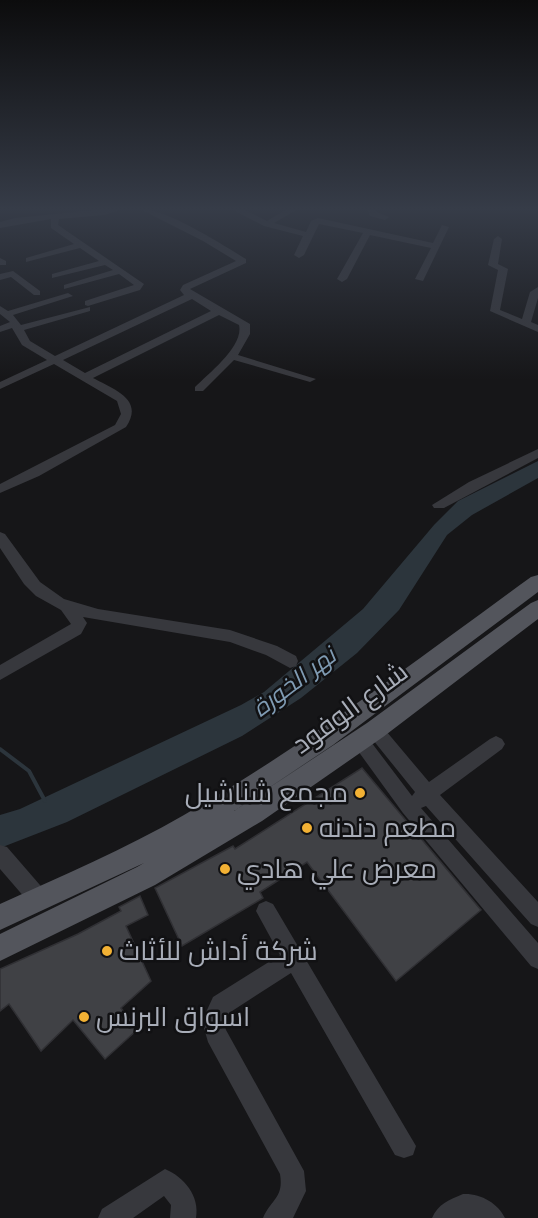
<svg xmlns="http://www.w3.org/2000/svg" width="538" height="1218" font-family="'Space Grotesk',Cairo,sans-serif">
	<rect width="100%" height="100%" fill="#161618"/>
	<!-- water -->
	<polygon fill="#2c353c" points="538,461 538,478 472,515 447,535 399,610 357,653 301,698 242,736 67,822 0,848 0,815 20,809 241,705 264,692 363,609 434,525 458,501"/>
	<g fill="none" stroke-linecap="round" stroke-linejoin="round">
		<!-- stream -->
		<polyline stroke="#2c353c" stroke-width="4" points="0,749 29,771 45,801"/>
	</g>
	<!-- building -->
	<g fill="#404145" stroke="#303034" stroke-width="1.5">
		<polygon points="362,768 481,910 396,981 307,862 260,892 263,898 182,946 155,888 233,846 235,849"/>
		<polygon points="140,896 148,915 126,926 151,981 121,1008 137,1030 105,1059 73,1020 41,1051 9,1004 0,1011 0,969 78,934 121,911 119,907"/>
	</g>
	<g fill="none" stroke-linecap="round" stroke-linejoin="round">
		<!-- minor -->
		<g fill="#37383d" fill-rule="evenodd">
			<polygon points="105,209 123,209 104,215 59,219 58,225 144,284 140,290 88,306 85,305 85,301 134,285 119,274 64,289 64,285 113,270 105,265 52,278 52,274 99,261 80,248 26,262 26,258 74,244 51,228 51,219 0,228 0,222 15,218"/>
			<path d="M 140,209 C 168,209 221,244 246,259 L 246,263 L 190,289 L 250,324 L 250,334 L 238,355 L 316,379 L 310,382 L 234,360 L 203,391 L 195,391 L 195,387 C 209,373 244,346 239,325 L 219,315 L 93,378 C 113,389 145,399 126,427 L 39,476 L 0,493 L 0,484 L 115,425 L 121,414 L 117,401 L 54,364 L 0,389 L 0,382 L 47,360 L 22,345 L 12,328 L 0,332 L 0,326 L 10,322 L 0,314 L 0,306 L 8,311 L 68,293 L 73,296 L 13,315 L 21,325 L 90,307 L 90,311 L 24,330 L 30,341 L 55,356 L 184,295 L 180,290 L 183,285 L 236,261 L 203,241 ZM 192,299 L 211,311 L 85,373 L 63,360 Z"/>
			<polygon points="231,209 243,209 267,221 287,209 298,209 274,223 306,232 311,221 318,218 433,243 442,225 449,227 423,281 415,279 431,248 370,235 347,279 342,282 337,279 363,233 319,224 304,255 299,258 294,255 303,236 264,226"/>
			<polygon points="367,209 375,209 377,212 389,217 385,220 370,216"/>
			<polygon points="498,236 502,239 498,264 508,269 500,310 522,319 530,292 538,287 538,298 531,322 538,325 538,332 490,311 498,270 488,265 494,239"/>
			<polygon points="0,258 6,261 6,265 0,265"/>
			<polygon points="13,271 40,291 40,295 34,295 11,277 0,280 0,274"/>
			<polygon points="538,449 538,458 444,508 434,508 432,505 469,482"/>
			<polygon points="0,532 5,534 40,582 64,599 98,609 230,630 277,646 296,656 298,661 296,666 290,668 266,655 230,642 83,617 87,623 81,634 0,680 0,665 71,624 61,610 36,596 24,584 0,548"/>
			<polygon points="375,722 381,725 429,782 490,739 496,736 502,739 505,744 502,749 440,795 538,902 538,927 531,924 426,806 421,808 538,943 538,969 531,966 403,813 353,744 350,739 353,734 359,731 365,734 412,796 415,792 369,735 366,730 369,725"/>
			<polygon points="0,845 7,847 46,892 49,899 46,906 39,909 32,906 0,869"/>
			<path d="M 266,901 L 273,904 L 416,1146 L 413,1155 L 404,1158 L 395,1155 L 291,973 L 229,1013 L 224,1022 L 226,1030 L 304,1171 L 306,1191 L 293,1218 L 263,1218 C 271,1199 284,1198 280,1174 L 208,1042 L 202,1021 L 213,997 L 280,955 L 256,911 L 259,904 Z"/>
			<path d="M 165,1169 C 184,1177 200,1196 196,1218 L 170,1218 L 171,1205 L 164,1196 L 133,1218 L 98,1218 L 102,1209 Z"/>
			<path d="M 463,1194 C 480,1193 498,1203 505,1218 L 432,1218 C 438,1204 449,1200 463,1194 Z"/>
		</g>
		<!-- major -->
		<path fill="#53555c" fill-rule="evenodd" d="M 538,575 L 538,592 L 333,745 L 234,811 L 367,723 L 531,603 L 538,600 L 538,619 L 383,737 L 262,821 L 155,885 L 0,961 L 0,934 L 137,867 L 144,863 L 0,930 L 0,904 C 62,876 125,849 184,815 C 306,745 418,659 531,577 Z"/>
	</g>
	<!-- sky -->
	<linearGradient id="sky" x2="0" y2="1"><stop stop-color="#0c0c0d"/><stop offset="0.55" stop-color="#363c48"/><stop offset="1" stop-color="#363c48" stop-opacity="0"/></linearGradient>
	<rect width="538" height="380" fill="url(#sky)"/>
	<!-- markers -->
	<g fill="#f2b134" stroke="#111113" stroke-width="2">
		<circle cx="360" cy="793" r="6"/>
		<circle cx="307" cy="828" r="6"/>
		<circle cx="225" cy="869" r="6"/>
		<circle cx="107" cy="951" r="6"/>
		<circle cx="84" cy="1017" r="6"/>
	</g>
	<g text-anchor="middle" stroke-width="5" stroke-linejoin="round" paint-order="stroke">
		<!-- water labels -->
		<g font-size="24" font-style="italic" fill="#7f9bb3" stroke="#111113">
			<text transform="translate(294 682) rotate(-37)" y="8">نهر الخورة</text>
		</g>
		<!-- near-street labels -->
		<g font-size="27" fill="#a8adb8" stroke="#111113">
			<text transform="translate(350 708) rotate(-36)" y="9">شارع الوفود</text>
		</g>
		<!-- near-poi labels -->
		<g font-size="27" fill="#a8adb8" stroke="#111113" text-anchor="start">
			<text x="348" y="802" text-anchor="end">مجمع شناشيل</text>
			<text x="319" y="837">مطعم دندنه</text>
			<text x="237" y="878">معرض علي هادي</text>
			<text x="119" y="960">شركة أداش للأثاث</text>
			<text x="96" y="1026">اسواق البرنس</text>
		</g>
	</g>
</svg>
